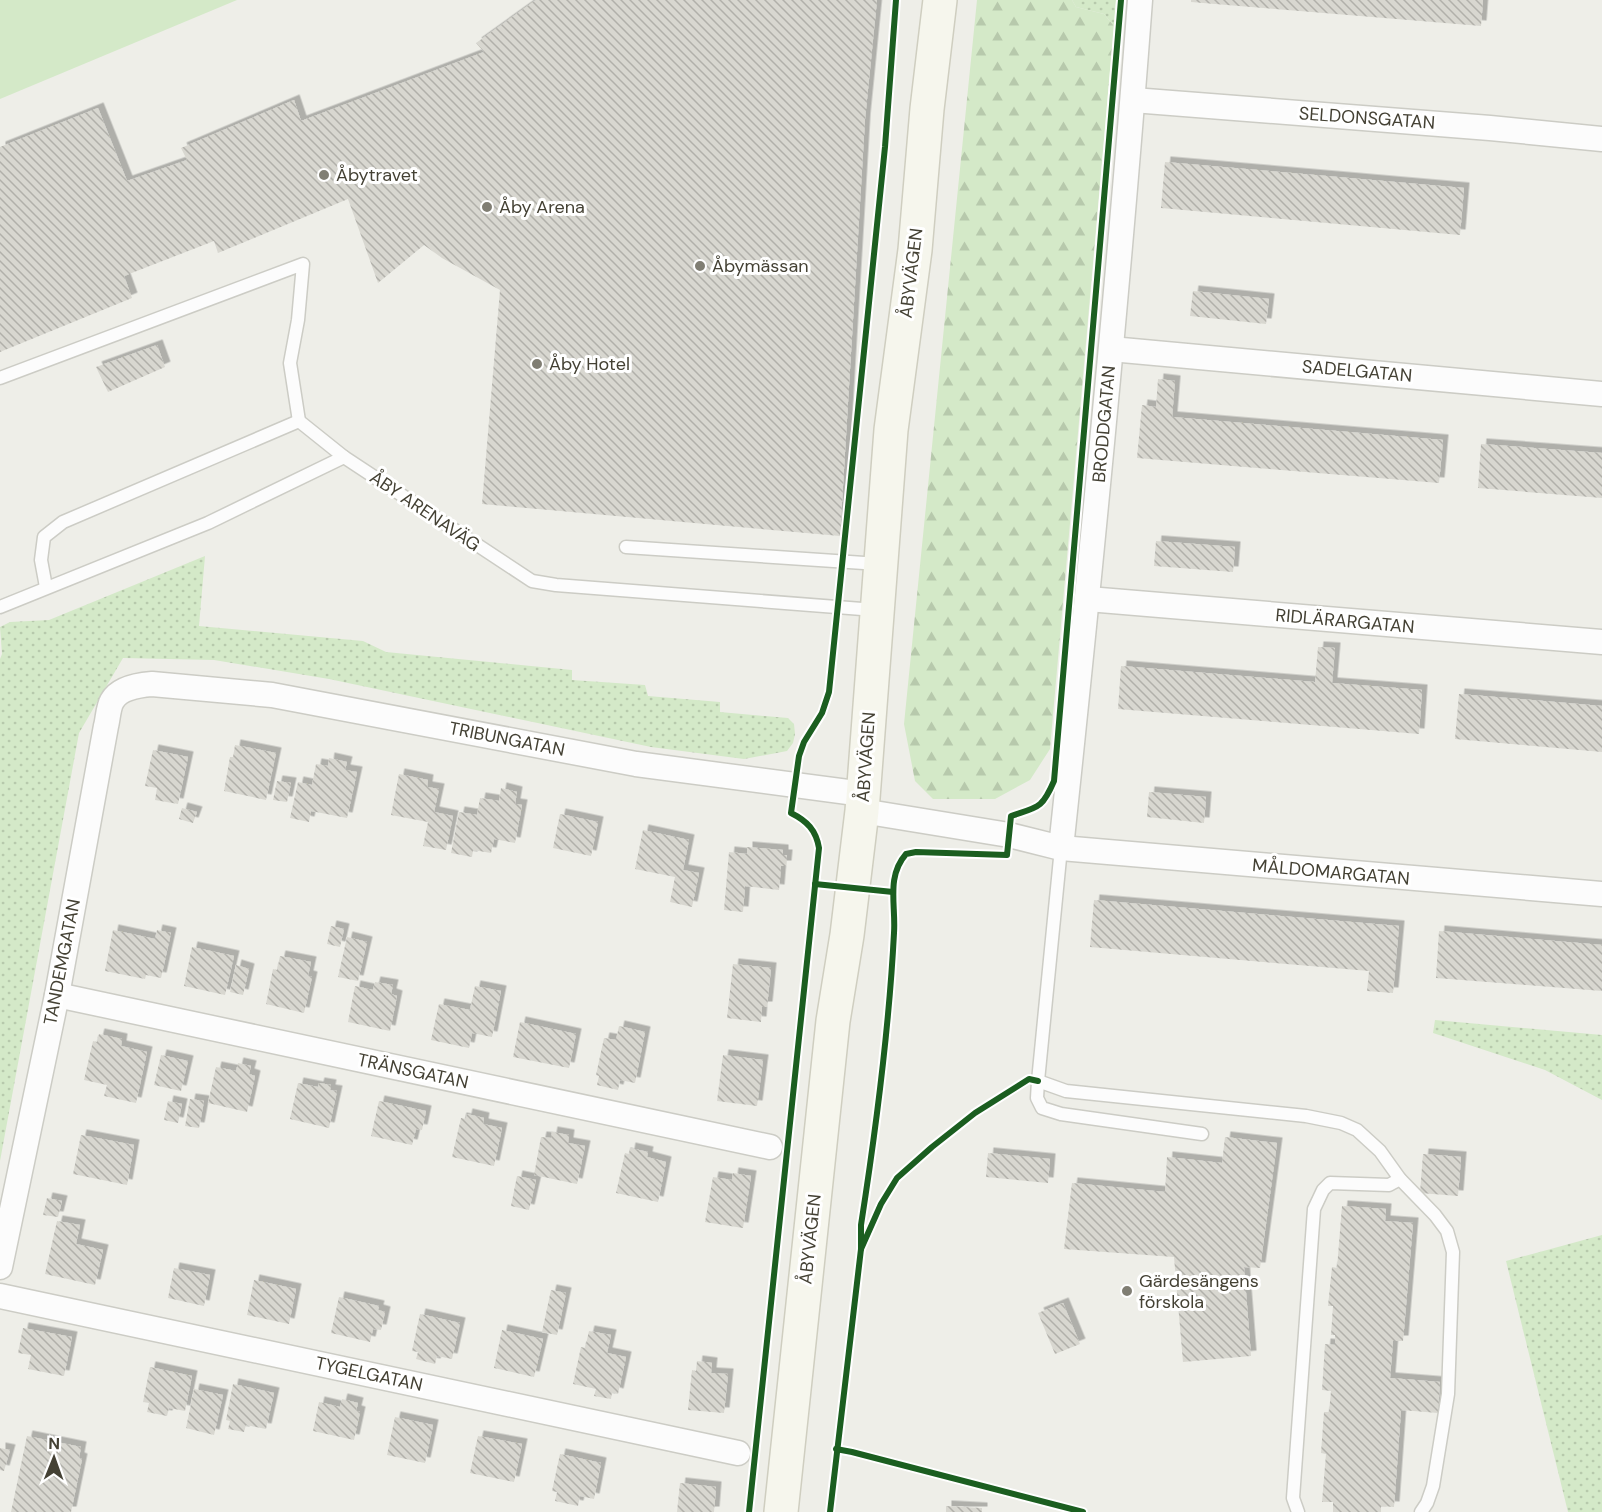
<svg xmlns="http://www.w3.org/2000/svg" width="1602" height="1512" font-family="'DM Sans',sans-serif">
	<defs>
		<pattern id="green-dots" width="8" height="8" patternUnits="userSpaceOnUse" patternTransform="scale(1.5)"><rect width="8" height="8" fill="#d4e9c8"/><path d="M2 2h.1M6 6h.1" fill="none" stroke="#b7c9ac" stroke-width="1.8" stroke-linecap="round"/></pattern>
		<pattern id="forest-firs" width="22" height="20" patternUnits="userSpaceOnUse" patternTransform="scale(1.5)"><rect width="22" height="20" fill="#d4e9c8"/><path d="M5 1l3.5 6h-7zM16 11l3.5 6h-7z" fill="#b7c9ac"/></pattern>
		<pattern id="building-back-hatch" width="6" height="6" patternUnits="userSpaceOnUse" patternTransform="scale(1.5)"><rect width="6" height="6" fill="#d8d7d0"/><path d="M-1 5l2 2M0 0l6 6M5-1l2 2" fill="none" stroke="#b1b0aa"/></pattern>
		<filter id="shadow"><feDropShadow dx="5.5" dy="-5.5" stdDeviation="0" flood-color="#0004"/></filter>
	</defs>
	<rect width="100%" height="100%" fill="#eeeee8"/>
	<!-- green -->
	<g fill="url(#green-dots)">
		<polygon points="1072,0 1116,0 1114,26 1104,14 1076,7"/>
		<polygon points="205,556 199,626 363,641 386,652 572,670 572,680 645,685 648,696 720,702 720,712 788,718 794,724 795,734 793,743 787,751 744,759 651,747 329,679 214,660 123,658 79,733 0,1161 0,659 2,654 0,627 10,622 49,620"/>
		<polygon points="1435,1020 1602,1035 1602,1100 1545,1070 1433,1033"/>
		<polygon points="1602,1235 1602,1512 1568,1512 1506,1261"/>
	</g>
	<!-- forest -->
	<polygon fill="url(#forest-firs)" points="977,0 1072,0 1076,7 1104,14 1114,26 1050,749 1030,780 995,799 933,799 915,781 904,724"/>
	<!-- pitch -->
	<polygon fill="#d4e9c8" points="0,0 237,0 0,99"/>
	<!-- building -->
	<g fill="url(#building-back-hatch)" filter="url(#shadow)">
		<polygon points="536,0 877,0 865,119 840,536 482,504 500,290 442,258 424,245 378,283 348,199 218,253 214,241 124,276 132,298 0,352 0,147 98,108 127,181 187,160 181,148 294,100 301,121 484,52 476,43"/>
		<polygon points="1191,0 1483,0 1481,26 1191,2"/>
		<polygon points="1165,162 1464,188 1460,235 1161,208"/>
		<polygon points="1193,291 1269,299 1266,324 1190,316"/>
		<polygon points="157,345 165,367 108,392 96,367"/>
		<polygon points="1158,379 1175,381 1172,417 1443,440 1439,483 1137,458 1142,405 1156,407"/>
		<polygon points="1481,444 1602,453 1602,498 1478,488"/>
		<polygon points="1156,541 1235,547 1233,572 1154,566"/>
		<polygon points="1318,647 1335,648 1332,683 1422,690 1419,734 1118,709 1121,666 1315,682"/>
		<polygon points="1459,694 1602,706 1602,752 1455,739"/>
		<polygon points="235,745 276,753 266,800 224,791 230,757 233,757"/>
		<polygon points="153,750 188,757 178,804 155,800 157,788 145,786"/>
		<polygon points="329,758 347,762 345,770 357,772 347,818 311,811 309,822 290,818 298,782 312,785 316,764 328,766"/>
		<polygon points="399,774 428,780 427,787 439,789 434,812 453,816 446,850 423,846 428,822 391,815"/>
		<polygon points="277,781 291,783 287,802 273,800"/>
		<polygon points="501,788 517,792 515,804 522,805 515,843 494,839 491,853 473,850 472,857 451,853 459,812 477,815 480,798 499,801"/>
		<polygon points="1149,792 1206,797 1204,823 1147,817"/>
		<polygon points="182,808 197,812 193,823 179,819"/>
		<polygon points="560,814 598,822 591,856 553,848"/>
		<polygon points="643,830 689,840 683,870 699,873 692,907 670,902 675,877 635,869"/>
		<polygon points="747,847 783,850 783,855 787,855 786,866 781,866 779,890 745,886 743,912 724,910 729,852 747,854"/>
		<polygon points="1094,900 1399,926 1393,993 1367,991 1369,971 1090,947"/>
		<polygon points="331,926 344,929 340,947 327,944"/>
		<polygon points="113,930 155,939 157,930 171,933 161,978 146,975 145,979 105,971"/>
		<polygon points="1439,931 1602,945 1602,991 1436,978"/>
		<polygon points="347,937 367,942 358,981 338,977"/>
		<polygon points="192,947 234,956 225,995 184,986"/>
		<polygon points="280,956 311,962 308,976 312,977 304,1013 266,1004 273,969 277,970"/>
		<polygon points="733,964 771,968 767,1007 762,1007 761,1022 727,1018"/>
		<polygon points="236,965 249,969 243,995 230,992"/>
		<polygon points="375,982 393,985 391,994 397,996 390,1031 348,1022 355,986 373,990"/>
		<polygon points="475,986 501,991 492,1037 472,1033 469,1048 431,1040 439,1004 470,1010"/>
		<polygon points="520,1022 576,1034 569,1068 513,1057"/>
		<polygon points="619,1026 645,1032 635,1083 620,1080 618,1090 597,1085 599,1076 596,1075 604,1038 616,1040"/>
		<polygon points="99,1034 122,1039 121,1046 147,1052 136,1103 104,1096 107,1085 84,1080 93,1041 97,1042"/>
		<polygon points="161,1055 188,1061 181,1091 154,1085"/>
		<polygon points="723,1055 763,1060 757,1106 717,1101"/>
		<polygon points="238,1063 251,1066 249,1074 255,1076 247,1112 208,1103 216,1067 236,1071"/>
		<polygon points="298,1083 318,1087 319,1083 331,1085 330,1090 337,1091 329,1128 290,1119"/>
		<polygon points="190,1099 204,1101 199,1128 185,1126"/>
		<polygon points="168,1101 182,1104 178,1123 164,1120"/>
		<polygon points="379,1101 426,1111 422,1130 416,1129 412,1145 371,1136"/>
		<polygon points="467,1114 484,1118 483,1124 502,1128 494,1166 452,1157 461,1118 466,1119"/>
		<polygon points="552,1132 569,1135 568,1143 585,1146 577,1184 534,1175 541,1137 551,1138"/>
		<polygon points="81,1135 134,1145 127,1185 73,1174"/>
		<polygon points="1225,1137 1277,1143 1260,1268 1244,1267 1251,1356 1183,1362 1174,1257 1064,1249 1072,1183 1165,1192 1167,1157 1222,1163"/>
		<polygon points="630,1148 648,1152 647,1157 666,1162 658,1202 616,1193 625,1153 629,1154"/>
		<polygon points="988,1153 1050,1159 1048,1183 986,1177"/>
		<polygon points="1423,1154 1461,1157 1458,1196 1420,1193"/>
		<polygon points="733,1173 751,1176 743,1228 705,1222 713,1177 732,1180"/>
		<polygon points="517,1176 536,1180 529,1210 511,1206"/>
		<polygon points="47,1198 62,1201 58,1217 43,1215"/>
		<polygon points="1342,1206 1386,1209 1385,1221 1413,1223 1403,1341 1393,1341 1390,1378 1440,1382 1438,1413 1401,1410 1394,1507 1381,1506 1381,1512 1333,1512 1333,1502 1322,1502 1326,1454 1321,1453 1324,1412 1329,1412 1331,1391 1322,1390 1325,1344 1335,1345 1335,1335 1331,1335 1333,1306 1328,1306 1332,1267 1337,1268"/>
		<polygon points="57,1221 80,1225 76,1244 103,1250 95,1285 45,1274"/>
		<polygon points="174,1268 210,1275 204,1306 168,1298"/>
		<polygon points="254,1280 296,1289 289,1324 247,1315"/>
		<polygon points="551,1290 566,1293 557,1335 542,1332"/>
		<polygon points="339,1297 379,1306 378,1310 385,1312 381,1330 373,1329 370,1342 331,1333"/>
		<polygon points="1063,1303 1080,1344 1055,1354 1038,1313"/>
		<polygon points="420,1314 460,1323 452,1359 437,1356 435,1364 416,1359 418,1352 412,1351"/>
		<polygon points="23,1328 72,1337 64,1376 28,1369 31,1355 18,1353"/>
		<polygon points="502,1330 543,1339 534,1377 494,1368"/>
		<polygon points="589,1331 611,1335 607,1353 626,1357 618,1394 612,1392 611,1399 594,1396 596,1389 573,1384 581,1347 585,1348"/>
		<polygon points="697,1361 712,1363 711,1373 728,1374 724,1413 688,1410 692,1370 696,1371"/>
		<polygon points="150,1367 192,1376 185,1411 169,1408 167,1416 147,1412 149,1403 143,1402"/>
		<polygon points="233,1384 274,1393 266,1429 246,1425 244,1432 228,1429 230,1421 226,1420"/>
		<polygon points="194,1389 223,1395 214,1435 186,1428"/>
		<polygon points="342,1399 358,1403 356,1411 360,1412 354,1440 313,1431 319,1402 340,1407"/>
		<polygon points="395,1417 433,1425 425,1463 387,1455"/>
		<polygon points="27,1436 81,1447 79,1458 82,1459 71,1512 11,1512"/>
		<polygon points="478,1436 522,1444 514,1482 470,1473"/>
		<polygon points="0,1448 10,1450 4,1471 0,1470"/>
		<polygon points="560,1454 601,1463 594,1499 580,1496 578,1506 555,1501 557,1492 552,1491"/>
		<polygon points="680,1483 716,1487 714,1512 677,1512"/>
		<polygon points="946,1506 982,1508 982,1512 946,1512"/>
	</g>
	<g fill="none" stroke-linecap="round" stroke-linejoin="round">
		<defs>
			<g id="lane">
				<polyline points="0,378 303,264 298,320 290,363 299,421"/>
				<polyline points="626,547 879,564"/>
				<polyline points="46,587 41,560 44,537 63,522 299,421 344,457"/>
				<polyline points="0,607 208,523 344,457 532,581 556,585 875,610"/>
				<polyline points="1061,848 1038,1081 1037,1098 1042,1108 1061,1114 1202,1134"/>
				<polyline points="1038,1081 1066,1091 1306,1116 1341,1123 1357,1130 1380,1151 1400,1179 1435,1215 1447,1231 1453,1252 1448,1394 1433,1486 1427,1503 1421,1512"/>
				<polyline points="1298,1512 1293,1498 1314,1209 1323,1190 1330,1183 1389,1185 1400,1179"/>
			</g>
			<g id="street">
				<polyline points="1133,100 1490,128 1602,139"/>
				<polyline points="1111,349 1602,394"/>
				<polyline points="1088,599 1602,642"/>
				<polyline points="862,811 1009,835 1061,848 1602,894"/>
				<path d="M 1061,848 C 1091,566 1119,283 1140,0"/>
				<polyline points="57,995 770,1147"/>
				<path d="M 0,1267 L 57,995 L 106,726 C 108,719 108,708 112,701 C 119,688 139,685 152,684 L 272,695 L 636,764 L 863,794"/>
				<polyline points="0,1296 738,1453"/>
			</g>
			<polyline id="secondary" points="781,1512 833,1021 847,935 862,811 891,430 915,250 927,109 940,0"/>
		</defs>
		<!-- lane casing -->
		<use href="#lane" stroke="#ccccc5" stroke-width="15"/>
		<!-- street casing -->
		<use href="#street" stroke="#ccccc5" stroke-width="27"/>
		<!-- secondary casing -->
		<use href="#secondary" stroke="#cfcec0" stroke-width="36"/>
		<!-- lane -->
		<use href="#lane" stroke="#fcfcfc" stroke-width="12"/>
		<!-- street -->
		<use href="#street" stroke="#fcfcfc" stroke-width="24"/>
		<!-- secondary -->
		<use href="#secondary" stroke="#f6f6ed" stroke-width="33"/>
		<defs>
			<g id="cycleway">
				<polyline points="815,884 893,892"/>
				<path d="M 861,1249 L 861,1225 C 876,1129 889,1030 894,933 C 896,905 886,877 906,854 L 916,852 L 1007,855 L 1011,816 C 1038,807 1042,809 1054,781 L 1121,0"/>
				<polyline points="836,1449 852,1452 1083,1512"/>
				<path d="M 749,1512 L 819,848 C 816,830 807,821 791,813 L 799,756 L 804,742 L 822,713 L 829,692 L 885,147 L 896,0"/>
				<polyline points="830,1512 861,1249 881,1204 897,1178 932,1147 975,1113 1029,1079 1038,1081"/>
			</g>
		</defs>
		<!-- cycleway casing -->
		<use href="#cycleway" stroke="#fff" stroke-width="10"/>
		<!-- cycleway -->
		<use href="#cycleway" stroke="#1b5e20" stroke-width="6"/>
	</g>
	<!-- markers -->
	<g fill="#807e73" stroke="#fff" stroke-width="2">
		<circle cx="324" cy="175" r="6"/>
		<circle cx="487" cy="207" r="6"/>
		<circle cx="700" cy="266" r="6"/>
		<circle cx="537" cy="364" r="6"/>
		<circle cx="1127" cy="1291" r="6"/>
	</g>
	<g text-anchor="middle" stroke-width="6" stroke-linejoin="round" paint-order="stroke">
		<!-- street labels -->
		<g font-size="18" fill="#444134" stroke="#fff">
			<text transform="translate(1367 118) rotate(4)" y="6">SELDONSGATAN</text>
			<text transform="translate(911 273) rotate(-83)" y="6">ÅBYVÄGEN</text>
			<text transform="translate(1357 371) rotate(5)" y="6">SADELGATAN</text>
			<text transform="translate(1104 424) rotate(-85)" y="6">BRODDGATAN</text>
			<text transform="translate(425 511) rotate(34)" y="6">ÅBY ARENAVÄG</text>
			<text transform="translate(1345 621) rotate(5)" y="6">RIDLÄRARGATAN</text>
			<text transform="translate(507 739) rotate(11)" y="6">TRIBUNGATAN</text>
			<text transform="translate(866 757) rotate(-86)" y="6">ÅBYVÄGEN</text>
			<text transform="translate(1331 872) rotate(5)" y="6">MÅLDOMARGATAN</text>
			<text transform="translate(62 962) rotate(-79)" y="6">TANDEMGATAN</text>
			<text transform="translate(413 1071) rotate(12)" y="6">TRÄNSGATAN</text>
			<text transform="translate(810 1239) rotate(-84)" y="6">ÅBYVÄGEN</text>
			<text transform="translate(369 1374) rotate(12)" y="6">TYGELGATAN</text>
		</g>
		<!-- poi labels -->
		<g font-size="18" fill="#444134" stroke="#fff" text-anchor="start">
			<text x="336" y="181">Åbytravet</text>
			<text x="499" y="213">Åby Arena</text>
			<text x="712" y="272">Åbymässan</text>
			<text x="549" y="370">Åby Hotel</text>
			<text x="1139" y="1287">Gärdesängens<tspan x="1139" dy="21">förskola</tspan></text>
		</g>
	</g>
	<!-- north arrow -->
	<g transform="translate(54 1458) rotate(1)" stroke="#ffffff" stroke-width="4.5" paint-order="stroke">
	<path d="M0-4.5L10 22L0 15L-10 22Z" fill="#444134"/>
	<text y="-9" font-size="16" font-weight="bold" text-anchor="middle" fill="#444134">N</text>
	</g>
</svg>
